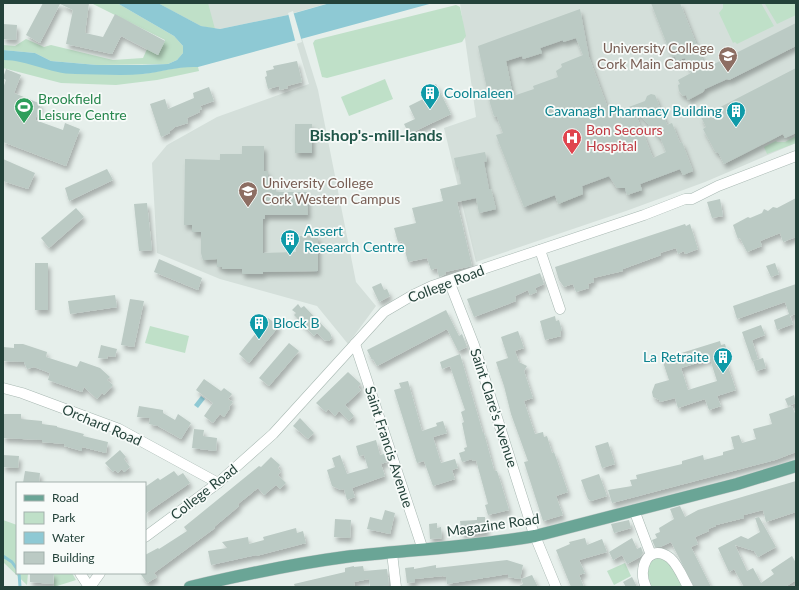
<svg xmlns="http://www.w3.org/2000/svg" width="799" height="590" font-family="Lato,sans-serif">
	<defs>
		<filter id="shadow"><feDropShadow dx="2.5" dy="4.5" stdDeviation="2" flood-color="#0004"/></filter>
	</defs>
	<rect width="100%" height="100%" fill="#e6efeb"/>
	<!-- built -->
	<g fill="#d4dfda">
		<polygon points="158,3 329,3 294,13 318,90 356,282 376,306 348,344 317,306 220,279 157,253 152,163 167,145 217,117 309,84 288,15 220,29 201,26"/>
		<polygon points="460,3 796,3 796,143 705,182 626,211 476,262 444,128 476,117"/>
	</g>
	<!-- green -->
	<g fill="#bfe0c8">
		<polygon points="91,3 117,3 174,36 183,46 183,53 177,60 168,64 97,65 51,61 35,53 3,50 3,45 15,46 26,39 44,47 51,45 113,60 143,58 147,49 158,55 165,40"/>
		<polygon points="158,3 208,3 215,29 201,26"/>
		<polygon points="723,3 761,3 774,26 737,44 735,42 733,43 719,13 723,8"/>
		<polygon points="796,3 796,15 777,24 765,4"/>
		<polygon points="456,5 460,7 466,36 462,42 327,78 322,77 313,43 315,40"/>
		<polygon points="3,60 16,60 75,74 143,74 187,66 198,67 199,71 157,80 116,85 61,83 3,68"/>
		<polygon points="385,79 393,99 349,116 341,97"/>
		<polygon points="796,136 796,143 767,154 764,147 776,141 777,142 785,142"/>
		<polygon points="150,326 189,336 185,353 145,343"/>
		<polygon points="3,520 17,525 17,573 28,573 27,585 3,562"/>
		<polygon points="658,557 670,563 684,587 650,587 646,579 648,563"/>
		<polygon points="625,563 631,576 614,585 607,571"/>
		<polygon points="54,573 72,573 76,580 54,587"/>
	</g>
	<!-- water -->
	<g fill="#8ec9d4">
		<path d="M 117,3 L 158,3 L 201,26 L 220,29 L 288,15 L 330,3 L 433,3 L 198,67 C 179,66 161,72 143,74 C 121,76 97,74 75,74 C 50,74 28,60 3,60 L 3,50 L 35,53 L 51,61 L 97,65 L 142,65 L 168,64 L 177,60 L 183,53 L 183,46 L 174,36 Z"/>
		<polygon points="201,396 205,399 198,408 194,405"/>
	</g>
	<!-- pier -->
	<polygon fill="#e6efeb" points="293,11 302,42 296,44 288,13"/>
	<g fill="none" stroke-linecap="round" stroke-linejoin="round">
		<!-- stream -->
		<g stroke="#8ec9d4" stroke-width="3">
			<polyline points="3,556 12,562 17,569"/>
			<polyline points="19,573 20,587"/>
		</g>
	</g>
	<!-- building -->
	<g fill="#bbcac4" fill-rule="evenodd" filter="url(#shadow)">
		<polygon points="43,3 89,3 85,33 103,37 115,14 165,41 158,55 121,36 112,54 66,44 73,10 60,4 40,43 26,35"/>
		<polygon points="651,3 680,3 706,68 796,23 796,46 729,80 727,79 705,89 703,92 688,100 686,95 683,96 679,91 678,85 680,84 678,80 691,73 685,58 677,61 675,56 672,57"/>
		<path d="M 580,9 L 589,57 L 610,114 L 645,101 L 647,96 L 651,94 L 655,95 L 667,125 L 672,123 L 680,143 L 682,142 L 693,171 L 683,175 L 680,169 L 640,184 L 642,190 L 627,195 L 625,188 L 617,188 L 609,176 L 582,186 L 583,194 L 558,204 L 555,195 L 524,207 L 496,135 L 503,133 L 497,117 L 494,116 L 490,103 L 478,46 ZM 576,38 L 583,55 L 561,64 L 562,67 L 556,71 L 558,77 L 533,86 L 534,89 L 513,96 L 506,61 L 522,56 L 523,59 L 542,53 L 540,48 L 563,40 L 563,42 ZM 633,107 L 661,139 L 666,152 L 653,158 Z"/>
		<polygon points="3,24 17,25 16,40 3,39"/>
		<polygon points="297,61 302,82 287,86 288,88 280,90 279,86 268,89 265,77 267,76 266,71 274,69 273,66"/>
		<polygon points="796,68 796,133 785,138 783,134 724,164 718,152 716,153 703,129 706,127 701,117"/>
		<polygon points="6,69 21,75 14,93 41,104 35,120 63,130 65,123 80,129 66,166 3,142 3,88 6,80 3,78"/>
		<polygon points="436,84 451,114 409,134 404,124 415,119 409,106 431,95 428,88"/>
		<polygon points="209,87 214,101 200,106 202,109 199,110 200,112 187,118 188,123 175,127 170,131 170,133 161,137 150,104 165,99 168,109 194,98 193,93"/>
		<rect x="295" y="124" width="17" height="29"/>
		<polygon points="242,146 264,146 264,171 268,171 268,188 276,188 276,192 307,192 308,215 265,215 265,219 263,219 263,253 296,252 296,236 318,236 318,271 263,272 263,274 242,274 242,269 222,269 222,267 217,267 217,259 203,260 201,253 201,232 192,232 192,225 184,225 185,159 220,160 220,154 242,154"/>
		<polygon points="485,152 487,161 484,162 489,189 491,189 496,209 479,213 476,198 457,202 472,266 445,272 446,274 439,277 437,268 431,270 427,258 408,262 403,243 402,241 398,242 394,228 416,223 412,208 443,201 440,189 461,184 458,167 456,167 454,158"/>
		<polygon points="3,159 35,173 28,189 3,181"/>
		<polygon points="107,169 113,180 69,201 65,188"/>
		<polygon points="796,198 796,237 783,242 780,233 760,241 762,246 747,252 740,238 738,239 733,225 748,217 750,218 762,213 764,209 768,211 773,207 777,208"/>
		<polygon points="720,199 723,216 712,218 707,202"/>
		<polygon points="147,203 152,250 139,251 134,204"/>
		<polygon points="76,208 84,217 49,248 41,238"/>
		<polygon points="685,224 686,226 690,224 698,249 685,254 684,251 678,254 676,248 660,253 661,255 623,269 623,271 593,278 594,282 588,284 589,288 576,292 573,284 564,287 559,280 555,267"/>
		<polygon points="159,259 202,278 198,290 154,272"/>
		<rect x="35" y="263" width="13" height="47"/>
		<polygon points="775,263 779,274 771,277 766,266"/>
		<polygon points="540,273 544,284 535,288 537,292 530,295 528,290 515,296 516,301 474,317 467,299"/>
		<polygon points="381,283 384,290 387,289 390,296 379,302 372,287"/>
		<polygon points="796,284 796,314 790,316 793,324 777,330 774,320 789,314 785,302 737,319 733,306"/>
		<polygon points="115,295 117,307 70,314 68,301"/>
		<polygon points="130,299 144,301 134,347 121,345"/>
		<polygon points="298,304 301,308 304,306 330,333 332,338 329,341 324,340 317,333 314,336 294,315 296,313 292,310"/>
		<polygon points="446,310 459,336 462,334 467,347 458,351 447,329 377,366 373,359 372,360 367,350"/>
		<polygon points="555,316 556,321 559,320 562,331 560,331 561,336 545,340 540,321"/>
		<polygon points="268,318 279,326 249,363 239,354"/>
		<polygon points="761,325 765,335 752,340 758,359 752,361 742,332"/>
		<polygon points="518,331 524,348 515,351 519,362 527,366 524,371 533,398 524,401 535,434 543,432 544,437 547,436 552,453 554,452 568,492 556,496 563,515 543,521 524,462 528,461 511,414 504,386 496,362 508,358 501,337"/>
		<path d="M 720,341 L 721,345 L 725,344 L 727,351 L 723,352 L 736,390 L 717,396 L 721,406 L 709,410 L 705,399 L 678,408 L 675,398 L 660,402 L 659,400 L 653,397 L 652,392 L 655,384 L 669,380 L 662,359 ZM 710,359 L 717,381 L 688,390 L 681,368 Z"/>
		<polygon points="289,343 299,351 269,386 259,378"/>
		<polygon points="14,344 23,344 47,352 46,357 77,367 80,361 100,368 110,377 107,380 113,385 104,395 102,393 97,399 84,387 82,392 48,380 50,373 34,367 27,369 24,362 3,361 3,347 14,348"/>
		<polygon points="101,345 117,349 115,357 108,356 107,359 98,358"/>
		<polygon points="460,354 483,433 484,433 494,470 497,471 500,480 509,510 488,515 485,505 488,504 476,460 473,461 472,459 462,462 459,453 465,451 464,448 467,447 462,423 464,422 461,412 465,410 450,366 442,369 440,362"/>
		<polygon points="763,358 766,368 756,371 753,361"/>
		<polygon points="348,372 361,384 358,387 361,390 345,405 354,416 349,421 339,411 335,416 328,409 326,412 316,403"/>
		<polygon points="204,379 221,391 224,388 232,394 228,399 233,402 229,407 230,408 224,417 220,414 213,423 204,416 213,403 196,390"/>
		<polygon points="408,381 422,431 437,426 436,423 443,421 447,433 433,437 441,463 455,459 458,468 452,470 455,479 433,486 424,461 417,463 394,390 401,388 399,383"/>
		<polygon points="794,395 796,403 788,406 785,399"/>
		<polygon points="139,406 163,410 163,413 175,420 178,414 191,423 181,439 158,426 149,424 150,418 137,417"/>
		<polygon points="792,406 796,416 796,452 775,460 612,503 608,490 632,486 630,480 637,479 636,475 682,464 682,461 703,455 704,460 723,455 723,452 734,449 731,437 739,435 742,443 756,439 753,429 772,424 769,414"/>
		<polygon points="3,414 21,414 21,419 42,421 42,424 57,426 57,427 84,434 83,436 108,442 106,453 82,447 82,451 64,446 65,444 42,442 42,440 3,438"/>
		<polygon points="300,418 314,433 308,439 293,426"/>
		<polygon points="194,429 204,430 203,436 217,438 216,451 192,448"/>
		<polygon points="376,440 380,455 384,454 387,462 381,464 385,476 352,488 355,497 347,500 344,489 341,490 332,486 327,470 335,467 332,458 340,455 347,474 368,468 364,455 359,456 356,446"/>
		<polygon points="608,442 615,464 602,468 595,446"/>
		<polygon points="120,450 126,457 124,459 130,467 124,472 122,469 118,473 115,470 113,472 105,463"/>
		<polygon points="3,455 19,456 18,468 3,467"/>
		<polygon points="271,457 280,465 278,468 281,471 278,475 286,483 280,489 276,485 264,495 258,488 238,504 239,506 232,512 214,527 215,528 154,573 157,577 147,583 140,573 145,573 145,555 158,548 159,549 187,531 184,527 259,466 261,467"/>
		<polygon points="25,471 40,473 39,483 23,483"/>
		<polygon points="174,471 178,476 183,473 190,483 145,514 145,487 158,478 160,480"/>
		<polygon points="599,474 607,496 591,501 588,499 581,480"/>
		<polygon points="796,481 796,512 766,522 763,510 744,515 744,518 716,525 716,526 708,529 709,531 695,537 698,544 691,547 711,587 694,587 671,542 660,547 655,547 652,540 657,538 655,534 660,532 659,528 674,519 670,509 680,506 685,517 698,510"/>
		<polygon points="385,510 395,513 390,534 367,529 370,517 382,520"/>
		<polygon points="477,517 485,517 487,532 462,535 460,521 477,520"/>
		<polygon points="759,517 776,547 758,557 754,551 735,545 747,571 753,568 761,583 774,574 771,570 792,556 796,563 796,580 785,587 744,587 734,569 729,572 718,548 741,536 748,539 760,532 755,518"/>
		<polygon points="335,519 351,520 350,538 334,537"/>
		<polygon points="629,520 631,528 614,533 611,524"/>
		<polygon points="437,523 437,528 441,527 442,538 430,539 429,524"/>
		<polygon points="296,528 297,533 303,531 306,543 256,556 256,555 211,565 208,551 227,548 222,542 248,537 249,544 264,540 263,537"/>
		<polygon points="585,538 587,545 602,539 607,552 579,560 585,573 579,575 584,587 571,587 556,550 570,544 569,542"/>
		<polygon points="632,538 637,549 641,547 643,553 640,557 627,564 622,555 613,560 609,552"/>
		<polygon points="507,560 523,565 520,579 508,577 508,574 447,584 446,577 443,576 415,579 415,582 407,583 405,568 414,567 414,569 436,565 436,568"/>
		<polygon points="354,566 354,567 363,566 364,571 387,569 389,585 370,587 369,579 354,582 355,587 295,587 294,584 345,572 345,568"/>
		<polygon points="30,573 54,573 53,584 30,582"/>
		<polygon points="532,575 538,587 517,587 523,584 521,579"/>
		<polygon points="632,577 637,587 626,587 623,582"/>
	</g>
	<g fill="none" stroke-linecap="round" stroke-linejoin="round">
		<defs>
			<g id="minor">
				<polyline points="540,250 560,309"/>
				<polyline points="449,281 474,345 533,531 556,587"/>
				<polyline points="355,344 423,550"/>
				<polyline points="3,388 22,393 119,429 218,483"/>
				<polyline points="634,510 651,555"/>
				<polyline points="145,537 218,483 273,434 384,312 413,295 432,286 644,215 685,199 692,199 718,186 796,156"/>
				<polyline points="392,553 396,587"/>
				<polyline points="80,573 89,587"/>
				<polyline points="90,587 100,573"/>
				<path d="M 646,587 C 637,569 648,542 670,558 C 678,565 683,578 688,587"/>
			</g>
			<path id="major" d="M 190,587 C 241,575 292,564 345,557 C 408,550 472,547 535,536 L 737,484 L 796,466"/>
		</defs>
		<!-- minor casing -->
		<use href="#minor" stroke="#a8b8b2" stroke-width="11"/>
		<!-- major casing -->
		<use href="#major" stroke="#c2cac8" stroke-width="13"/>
		<!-- minor -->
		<use href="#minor" stroke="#fff" stroke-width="10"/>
		<!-- major -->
		<use href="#major" stroke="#6aa596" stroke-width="12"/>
	</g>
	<!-- icons -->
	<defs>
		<symbol id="university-pin" viewBox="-11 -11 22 30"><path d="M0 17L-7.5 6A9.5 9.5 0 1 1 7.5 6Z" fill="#8d6e63" stroke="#f7fbf9"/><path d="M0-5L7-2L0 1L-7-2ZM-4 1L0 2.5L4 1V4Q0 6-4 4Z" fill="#fff"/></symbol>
		<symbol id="building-pin" viewBox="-11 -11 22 30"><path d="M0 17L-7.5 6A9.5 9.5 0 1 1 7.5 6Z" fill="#0f9aa8" stroke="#f7fbf9"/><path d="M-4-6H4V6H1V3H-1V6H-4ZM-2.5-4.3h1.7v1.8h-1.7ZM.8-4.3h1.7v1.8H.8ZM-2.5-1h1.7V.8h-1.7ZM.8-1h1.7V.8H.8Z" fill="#fff"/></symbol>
		<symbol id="stadium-pin" viewBox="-11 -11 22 30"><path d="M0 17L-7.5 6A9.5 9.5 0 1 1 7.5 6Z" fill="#2e9e5b" stroke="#f7fbf9"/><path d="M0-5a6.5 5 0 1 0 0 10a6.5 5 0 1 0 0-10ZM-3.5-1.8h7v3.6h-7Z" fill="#fff"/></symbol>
		<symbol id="hospital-pin" viewBox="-11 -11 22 30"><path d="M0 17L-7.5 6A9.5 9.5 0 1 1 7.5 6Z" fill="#e0444e" stroke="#f7fbf9"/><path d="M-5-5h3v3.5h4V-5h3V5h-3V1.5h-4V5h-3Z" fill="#fff"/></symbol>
	</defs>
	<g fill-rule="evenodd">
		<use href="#university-pin" x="717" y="45" width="22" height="30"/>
		<use href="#building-pin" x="419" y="82" width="22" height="30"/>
		<use href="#stadium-pin" x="13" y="96" width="22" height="30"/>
		<use href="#building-pin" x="725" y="100" width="22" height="30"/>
		<use href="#hospital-pin" x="561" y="127" width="22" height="30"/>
		<use href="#university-pin" x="237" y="180" width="22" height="30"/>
		<use href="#building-pin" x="279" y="228" width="22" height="30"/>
		<use href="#building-pin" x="248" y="312" width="22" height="30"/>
		<use href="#building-pin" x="712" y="346" width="22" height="30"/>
	</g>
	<g text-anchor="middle" stroke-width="3.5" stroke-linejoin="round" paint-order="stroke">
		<!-- education labels -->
		<g font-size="14" fill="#785e54" stroke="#f7fbf9" text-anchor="end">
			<text x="714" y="53">University College<tspan x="714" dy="16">Cork Main Campus</tspan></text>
			<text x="262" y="188" text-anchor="start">University College<tspan x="262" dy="16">Cork Western Campus</tspan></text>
		</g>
		<!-- culture labels -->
		<g font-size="14" fill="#0d838f" stroke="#f7fbf9" text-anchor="start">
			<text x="444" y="98">Coolnaleen</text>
			<text x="722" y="116" text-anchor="end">Cavanagh Pharmacy Building</text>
			<text x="304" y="236">Assert<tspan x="304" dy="16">Research Centre</tspan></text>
			<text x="273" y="328">Block B</text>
			<text x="709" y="362" text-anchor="end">La Retraite</text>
		</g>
		<!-- leisure labels -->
		<g font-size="14" fill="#27864d" stroke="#f7fbf9" text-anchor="start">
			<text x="38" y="104">Brookfield<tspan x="38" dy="16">Leisure Centre</tspan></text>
		</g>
		<!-- health labels -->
		<g font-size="14" fill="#be3a42" stroke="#f7fbf9" text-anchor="start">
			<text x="586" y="135">Bon Secours<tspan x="586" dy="16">Hospital</tspan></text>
		</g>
		<!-- street labels -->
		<g font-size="14" fill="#24423a" stroke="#f7fbf9">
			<text transform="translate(446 284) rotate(-21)" y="5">College Road</text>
			<text transform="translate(494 408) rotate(72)" y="5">Saint Clare's Avenue</text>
			<text transform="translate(102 425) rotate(23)" y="5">Orchard Road</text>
			<text transform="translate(389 447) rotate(72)" y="5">Saint Francis Avenue</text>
			<text transform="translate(204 492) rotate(-38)" y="5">College Road</text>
			<text transform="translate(493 525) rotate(-8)" y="5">Magazine Road</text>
		</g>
		<!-- quarter labels -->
		<g font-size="16" font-weight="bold" fill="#1f5548" stroke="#f7fbf9">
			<text x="376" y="141">Bishop's-mill-lands</text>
		</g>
	</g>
	<!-- border -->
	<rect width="799" height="590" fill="none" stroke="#24423a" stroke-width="8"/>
	<!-- legend -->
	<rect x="16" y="482" width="130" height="92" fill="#f7fbf9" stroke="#a3b1ad"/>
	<rect x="24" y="495" width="20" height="6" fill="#6aa596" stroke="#a3b1ad"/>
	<text x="52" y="502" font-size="12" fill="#24423a">Road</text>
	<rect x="24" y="512" width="20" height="12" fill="#bfe0c8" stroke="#a3b1ad"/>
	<text x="52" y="522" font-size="12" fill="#24423a">Park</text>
	<rect x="24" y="532" width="20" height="12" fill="#8ec9d4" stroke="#a3b1ad"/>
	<text x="52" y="542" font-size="12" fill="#24423a">Water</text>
	<rect x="24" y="552" width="20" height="12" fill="#bbcac4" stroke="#a3b1ad"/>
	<text x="52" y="562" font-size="12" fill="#24423a">Building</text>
</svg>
